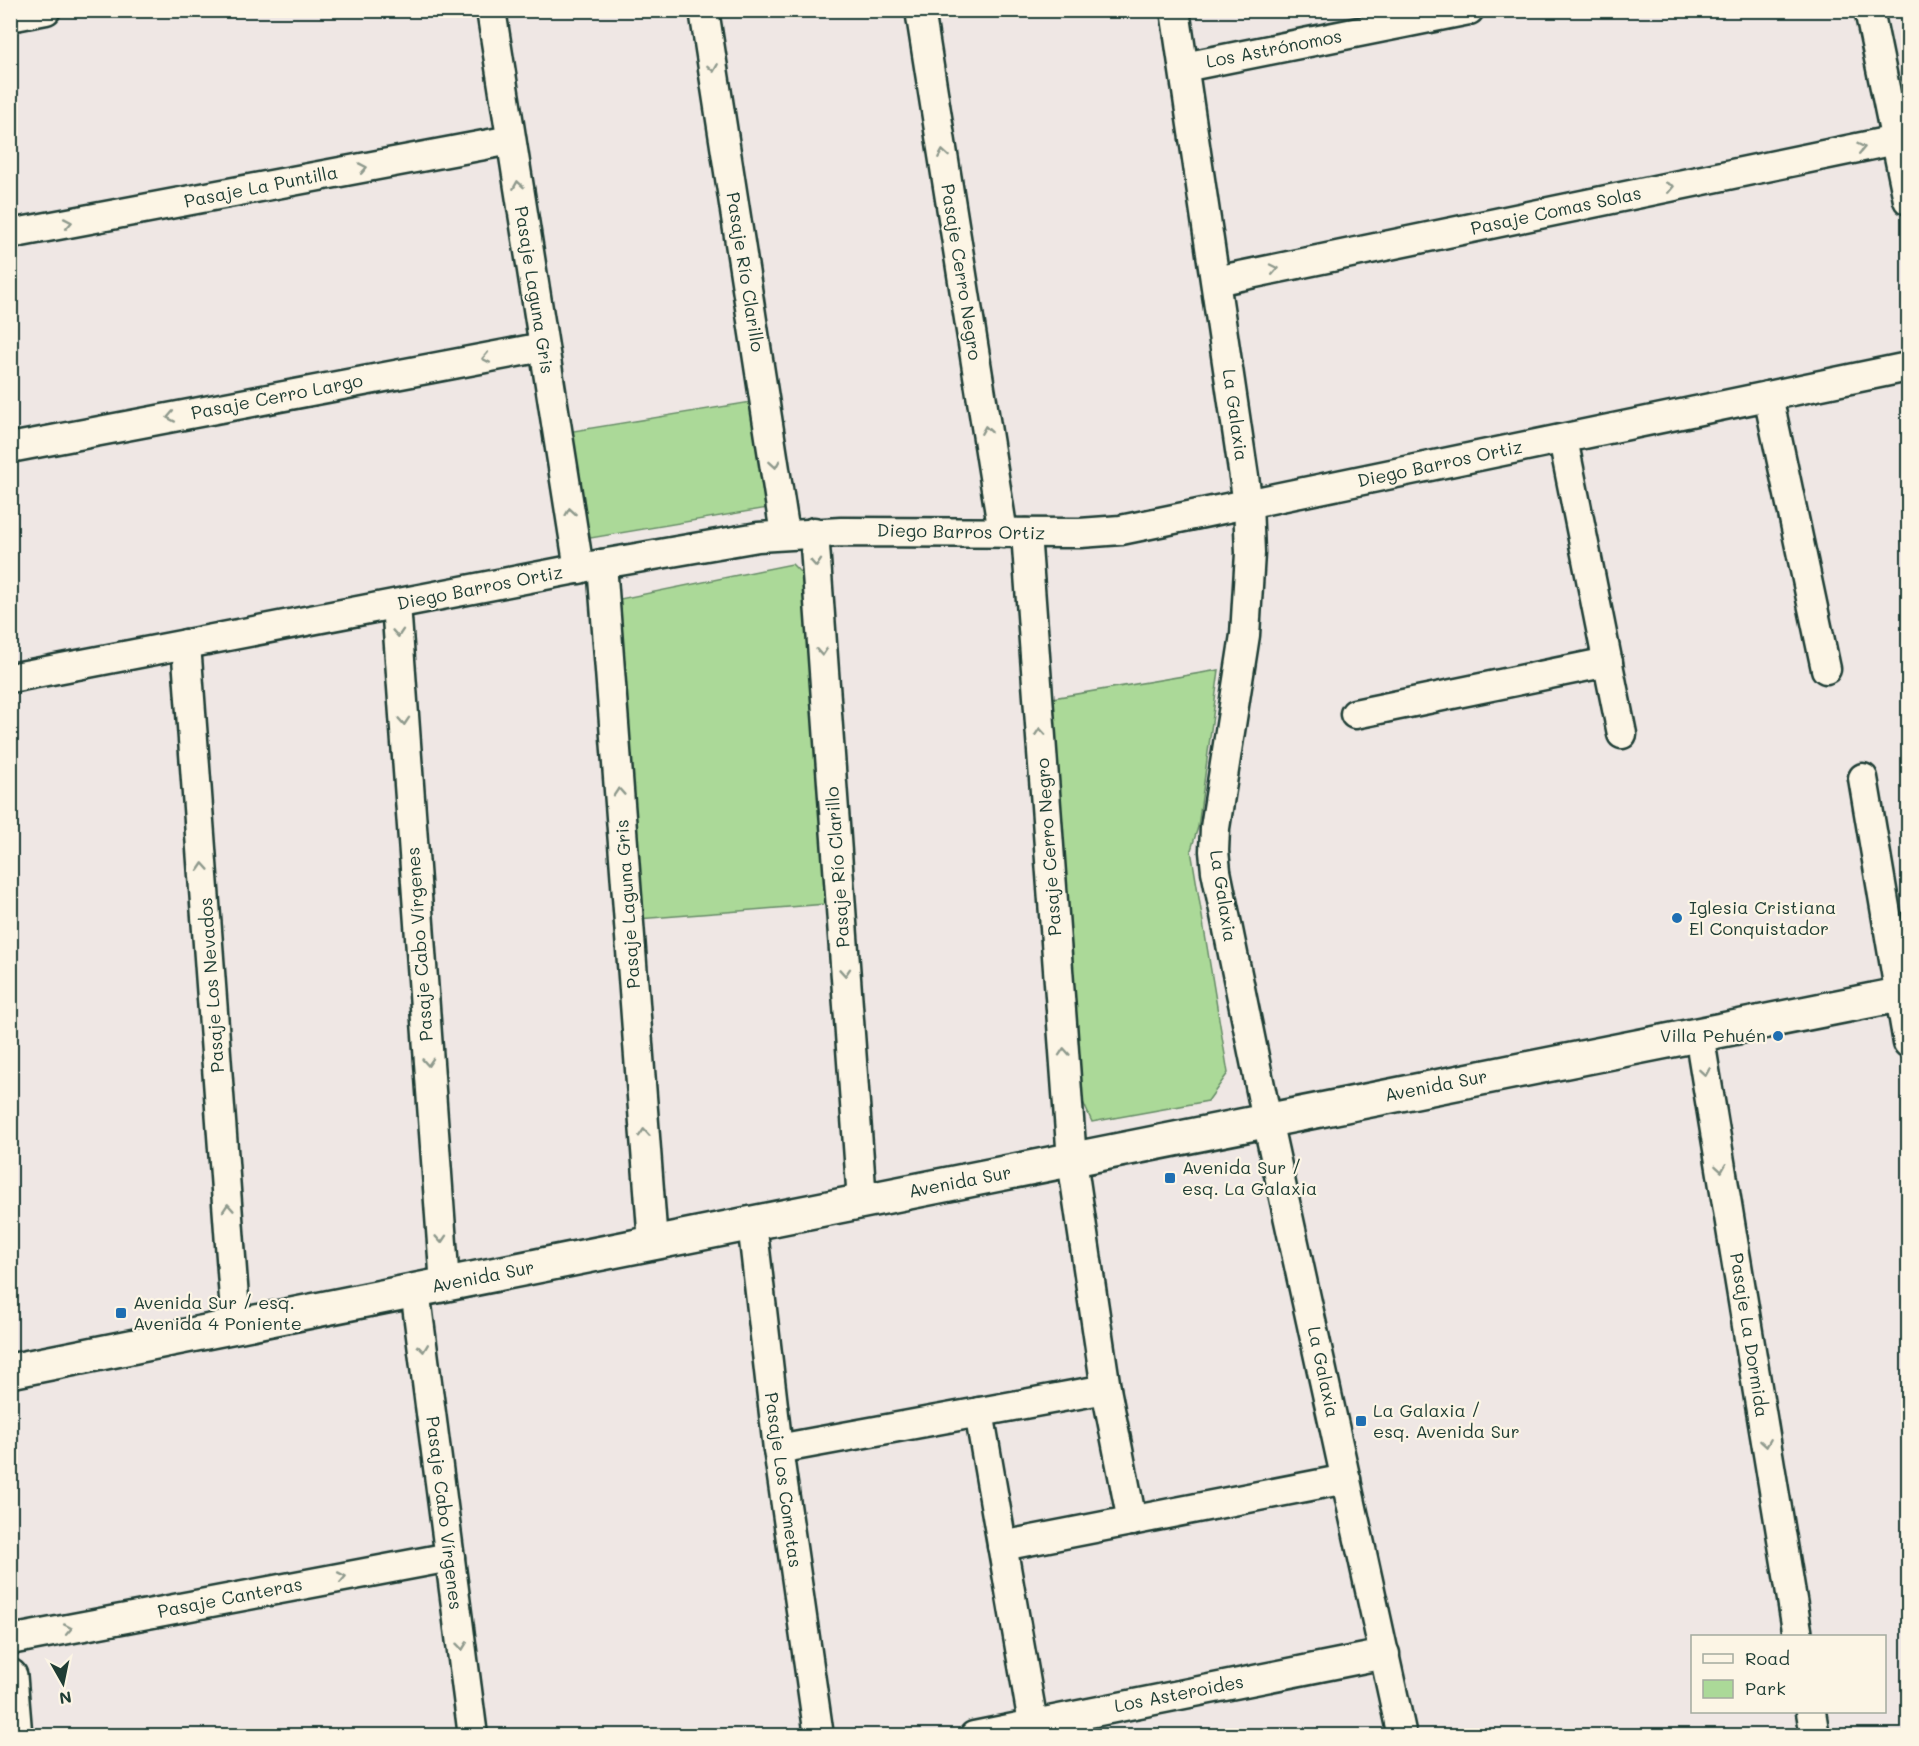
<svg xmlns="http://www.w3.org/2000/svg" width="1919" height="1746" font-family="Mali,sans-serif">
	<rect width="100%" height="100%" fill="#efe7e4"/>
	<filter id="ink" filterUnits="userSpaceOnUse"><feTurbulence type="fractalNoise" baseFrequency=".0167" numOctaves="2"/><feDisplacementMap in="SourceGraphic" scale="12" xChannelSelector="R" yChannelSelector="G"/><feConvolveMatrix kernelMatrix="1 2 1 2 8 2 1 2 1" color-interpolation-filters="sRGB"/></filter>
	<g filter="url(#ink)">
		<!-- green -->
		<g fill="#abd998" stroke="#658b66" stroke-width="1.5">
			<polygon points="751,402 768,508 585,539 567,432"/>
			<polygon points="792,564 802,574 826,904 638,919 615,600"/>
			<polygon points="1219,670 1198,827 1191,850 1228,1073 1208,1101 1092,1122 1083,1102 1053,698"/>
		</g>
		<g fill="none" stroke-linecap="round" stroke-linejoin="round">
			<defs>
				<g id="minor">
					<polyline points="491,10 579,569"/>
					<polyline points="704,10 785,534"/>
					<polyline points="920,10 1003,533"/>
					<polyline points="1175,10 1248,504 1250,553 1245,635 1215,828 1214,851 1216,871 1267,1120 1402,1736"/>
					<polyline points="1869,10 1908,200"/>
					<polyline points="10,17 46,10"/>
					<polyline points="1184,67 1469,10"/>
					<polyline points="10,234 511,140"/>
					<polyline points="1216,281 1896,140"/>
					<polyline points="1768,396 1826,669"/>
					<polyline points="1563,439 1622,734"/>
					<polyline points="10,448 543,347"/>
					<polyline points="814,532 862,1201"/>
					<polyline points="1026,533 1072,1160 1106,1389 1132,1521"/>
					<polyline points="602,564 653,1243"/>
					<polyline points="396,604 445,1285"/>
					<polyline points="186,644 236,1326"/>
					<polyline points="10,678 602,564 758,537 841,532 1080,533 1121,530 1908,367"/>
					<polyline points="1355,714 1608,662"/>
					<polyline points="1863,778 1908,1043"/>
					<polyline points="1699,1034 1798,1636"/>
					<polyline points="752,1223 778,1449 819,1736"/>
					<polyline points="415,1290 473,1736"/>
					<polyline points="979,1412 1033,1723"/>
					<polyline points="778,1449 1106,1389"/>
					<polyline points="1002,1546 1346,1479"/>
					<polyline points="10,1640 450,1557"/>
					<polyline points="1811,1712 1815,1736"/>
					<polyline points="974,1736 1385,1654"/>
				</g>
				<g id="tertiary">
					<polyline points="10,1371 1908,993"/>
					<polyline points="10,1676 15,1736"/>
				</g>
			</defs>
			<!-- minor casing -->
			<use href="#minor" stroke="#1f3d34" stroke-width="33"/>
			<!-- tertiary casing -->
			<use href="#tertiary" stroke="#1f3d34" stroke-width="38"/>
			<!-- minor -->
			<use href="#minor" stroke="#fcf5e5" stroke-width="28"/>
			<!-- tertiary -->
			<use href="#tertiary" stroke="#fcf5e5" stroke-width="33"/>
		</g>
		<!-- one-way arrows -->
		<defs><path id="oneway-chevron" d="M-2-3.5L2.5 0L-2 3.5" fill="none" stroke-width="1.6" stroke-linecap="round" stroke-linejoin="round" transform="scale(1.5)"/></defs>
		<g stroke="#8e998c">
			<use href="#oneway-chevron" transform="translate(713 68) rotate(81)"/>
			<use href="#oneway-chevron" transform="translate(1861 148) rotate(-12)"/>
			<use href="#oneway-chevron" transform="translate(943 154) rotate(-99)"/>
			<use href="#oneway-chevron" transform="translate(363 168) rotate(-11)"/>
			<use href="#oneway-chevron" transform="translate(518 185) rotate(-99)"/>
			<use href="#oneway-chevron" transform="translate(1670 187) rotate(-12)"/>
			<use href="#oneway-chevron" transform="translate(68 223) rotate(-11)"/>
			<use href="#oneway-chevron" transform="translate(1274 269) rotate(-12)"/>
			<use href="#oneway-chevron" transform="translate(486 358) rotate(169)"/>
			<use href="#oneway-chevron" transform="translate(171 417) rotate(169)"/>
			<use href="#oneway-chevron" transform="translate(986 430) rotate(-99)"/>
			<use href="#oneway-chevron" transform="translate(775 464) rotate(81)"/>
			<use href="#oneway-chevron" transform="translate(570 512) rotate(-99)"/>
			<use href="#oneway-chevron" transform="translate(816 563) rotate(86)"/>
			<use href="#oneway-chevron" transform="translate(398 633) rotate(86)"/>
			<use href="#oneway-chevron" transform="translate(822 652) rotate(86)"/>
			<use href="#oneway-chevron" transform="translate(404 721) rotate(86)"/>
			<use href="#oneway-chevron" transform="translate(1040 732) rotate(-94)"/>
			<use href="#oneway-chevron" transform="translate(619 792) rotate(-94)"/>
			<use href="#oneway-chevron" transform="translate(203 867) rotate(-94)"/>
			<use href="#oneway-chevron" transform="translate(845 972) rotate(86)"/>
			<use href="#oneway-chevron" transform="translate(1064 1052) rotate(-94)"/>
			<use href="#oneway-chevron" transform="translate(428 1062) rotate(86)"/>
			<use href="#oneway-chevron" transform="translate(1705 1072) rotate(81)"/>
			<use href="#oneway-chevron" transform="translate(644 1133) rotate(-94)"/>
			<use href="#oneway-chevron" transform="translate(1721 1168) rotate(81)"/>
			<use href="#oneway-chevron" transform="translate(228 1208) rotate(-94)"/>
			<use href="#oneway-chevron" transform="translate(441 1239) rotate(86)"/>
			<use href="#oneway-chevron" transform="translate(423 1348) rotate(83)"/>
			<use href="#oneway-chevron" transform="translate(1766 1443) rotate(81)"/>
			<use href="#oneway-chevron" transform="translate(342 1577) rotate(-11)"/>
			<use href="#oneway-chevron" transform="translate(68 1629) rotate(-11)"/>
			<use href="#oneway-chevron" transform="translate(462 1646) rotate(83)"/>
		</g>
	</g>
	<!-- markers -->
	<g fill="#1f6fb2" stroke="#fcf5e5" stroke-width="2">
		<circle cx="1677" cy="918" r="6"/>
		<circle cx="1778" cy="1036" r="6"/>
		<rect x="1164" y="1172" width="12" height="12" rx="3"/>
		<rect x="115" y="1307" width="12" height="12" rx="3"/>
		<rect x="1355" y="1415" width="12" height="12" rx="3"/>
	</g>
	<g text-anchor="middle" stroke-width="4.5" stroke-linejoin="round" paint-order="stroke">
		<!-- street labels -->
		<g font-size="18" fill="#1f3d34" stroke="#fcf5e5">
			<text transform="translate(1274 49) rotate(-11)" y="6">Los Astrónomos</text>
			<text transform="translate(261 187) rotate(-11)" y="6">Pasaje La Puntilla</text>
			<text transform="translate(1556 211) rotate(-12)" y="6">Pasaje Comas Solas</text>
			<text transform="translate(745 272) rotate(81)" y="6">Pasaje Río Clarillo</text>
			<text transform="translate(961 272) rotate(81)" y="6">Pasaje Cerro Negro</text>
			<text transform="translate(534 290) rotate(81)" y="6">Pasaje Laguna Gris</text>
			<text transform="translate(277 397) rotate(-11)" y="6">Pasaje Cerro Largo</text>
			<text transform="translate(1235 415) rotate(82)" y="6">La Galaxia</text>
			<text transform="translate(1440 464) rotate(-12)" y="6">Diego Barros Ortiz</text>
			<text transform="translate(961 532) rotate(1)" y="6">Diego Barros Ortiz</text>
			<text transform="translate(480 588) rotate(-11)" y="6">Diego Barros Ortiz</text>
			<text transform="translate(1049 847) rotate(-94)" y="6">Pasaje Cerro Negro</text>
			<text transform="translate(838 867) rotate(-94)" y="6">Pasaje Río Clarillo</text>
			<text transform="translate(1223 896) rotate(81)" y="6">La Galaxia</text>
			<text transform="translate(628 904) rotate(-94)" y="6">Pasaje Laguna Gris</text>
			<text transform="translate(420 944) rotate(-94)" y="6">Pasaje Cabo Vírgenes</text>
			<text transform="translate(212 985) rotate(-94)" y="6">Pasaje Los Nevados</text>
			<text transform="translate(1436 1086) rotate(-11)" y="6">Avenida Sur</text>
			<text transform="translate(960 1182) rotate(-11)" y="6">Avenida Sur</text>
			<text transform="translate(483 1277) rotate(-11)" y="6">Avenida Sur</text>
			<text transform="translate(1749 1335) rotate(81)" y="6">Pasaje La Dormida</text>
			<text transform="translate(1323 1372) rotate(78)" y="6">La Galaxia</text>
			<text transform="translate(783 1480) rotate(82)" y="6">Pasaje Los Cometas</text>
			<text transform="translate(444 1513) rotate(83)" y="6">Pasaje Cabo Vírgenes</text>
			<text transform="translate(230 1598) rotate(-11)" y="6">Pasaje Canteras</text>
			<text transform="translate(1179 1694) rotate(-11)" y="6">Los Asteroides</text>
		</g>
		<!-- poi labels -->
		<g font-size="18" fill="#1f3d34" stroke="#fcf5e5" text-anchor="start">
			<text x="1689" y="914">Iglesia Cristiana<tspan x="1689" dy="21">El Conquistador</tspan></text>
			<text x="1766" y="1042" text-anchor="end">Villa Pehuén</text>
			<text x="1182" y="1174">Avenida Sur /<tspan x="1182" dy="21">esq. La Galaxia</tspan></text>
			<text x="133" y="1309">Avenida Sur / esq.<tspan x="133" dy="21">Avenida 4 Poniente</tspan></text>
			<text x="1373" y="1417">La Galaxia /<tspan x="1373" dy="21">esq. Avenida Sur</tspan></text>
		</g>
	</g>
	<!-- margin -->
	<rect width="1919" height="1746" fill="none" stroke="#fcf5e5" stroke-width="36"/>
	<rect x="18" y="18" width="1883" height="1710" fill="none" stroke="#1f3d34" stroke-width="2" filter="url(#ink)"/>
	<!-- legend -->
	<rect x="1691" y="1635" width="195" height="78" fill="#fcf5e5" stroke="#a4ab9e" stroke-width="1.5"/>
	<rect x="1703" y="1654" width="30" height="9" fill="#fcf5e5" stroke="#a4ab9e" stroke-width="1.5"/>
	<text x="1745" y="1665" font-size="18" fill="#1f3d34">Road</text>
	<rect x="1703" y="1680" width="30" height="18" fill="#abd998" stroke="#a4ab9e" stroke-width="1.5"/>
	<text x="1745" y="1695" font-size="18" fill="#1f3d34">Park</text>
	<!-- north arrow -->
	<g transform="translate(63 1683) rotate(171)" stroke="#fcf5e5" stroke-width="4.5" paint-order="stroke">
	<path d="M0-4.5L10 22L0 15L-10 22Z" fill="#1f3d34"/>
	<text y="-9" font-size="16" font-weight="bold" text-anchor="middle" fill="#1f3d34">N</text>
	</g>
</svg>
